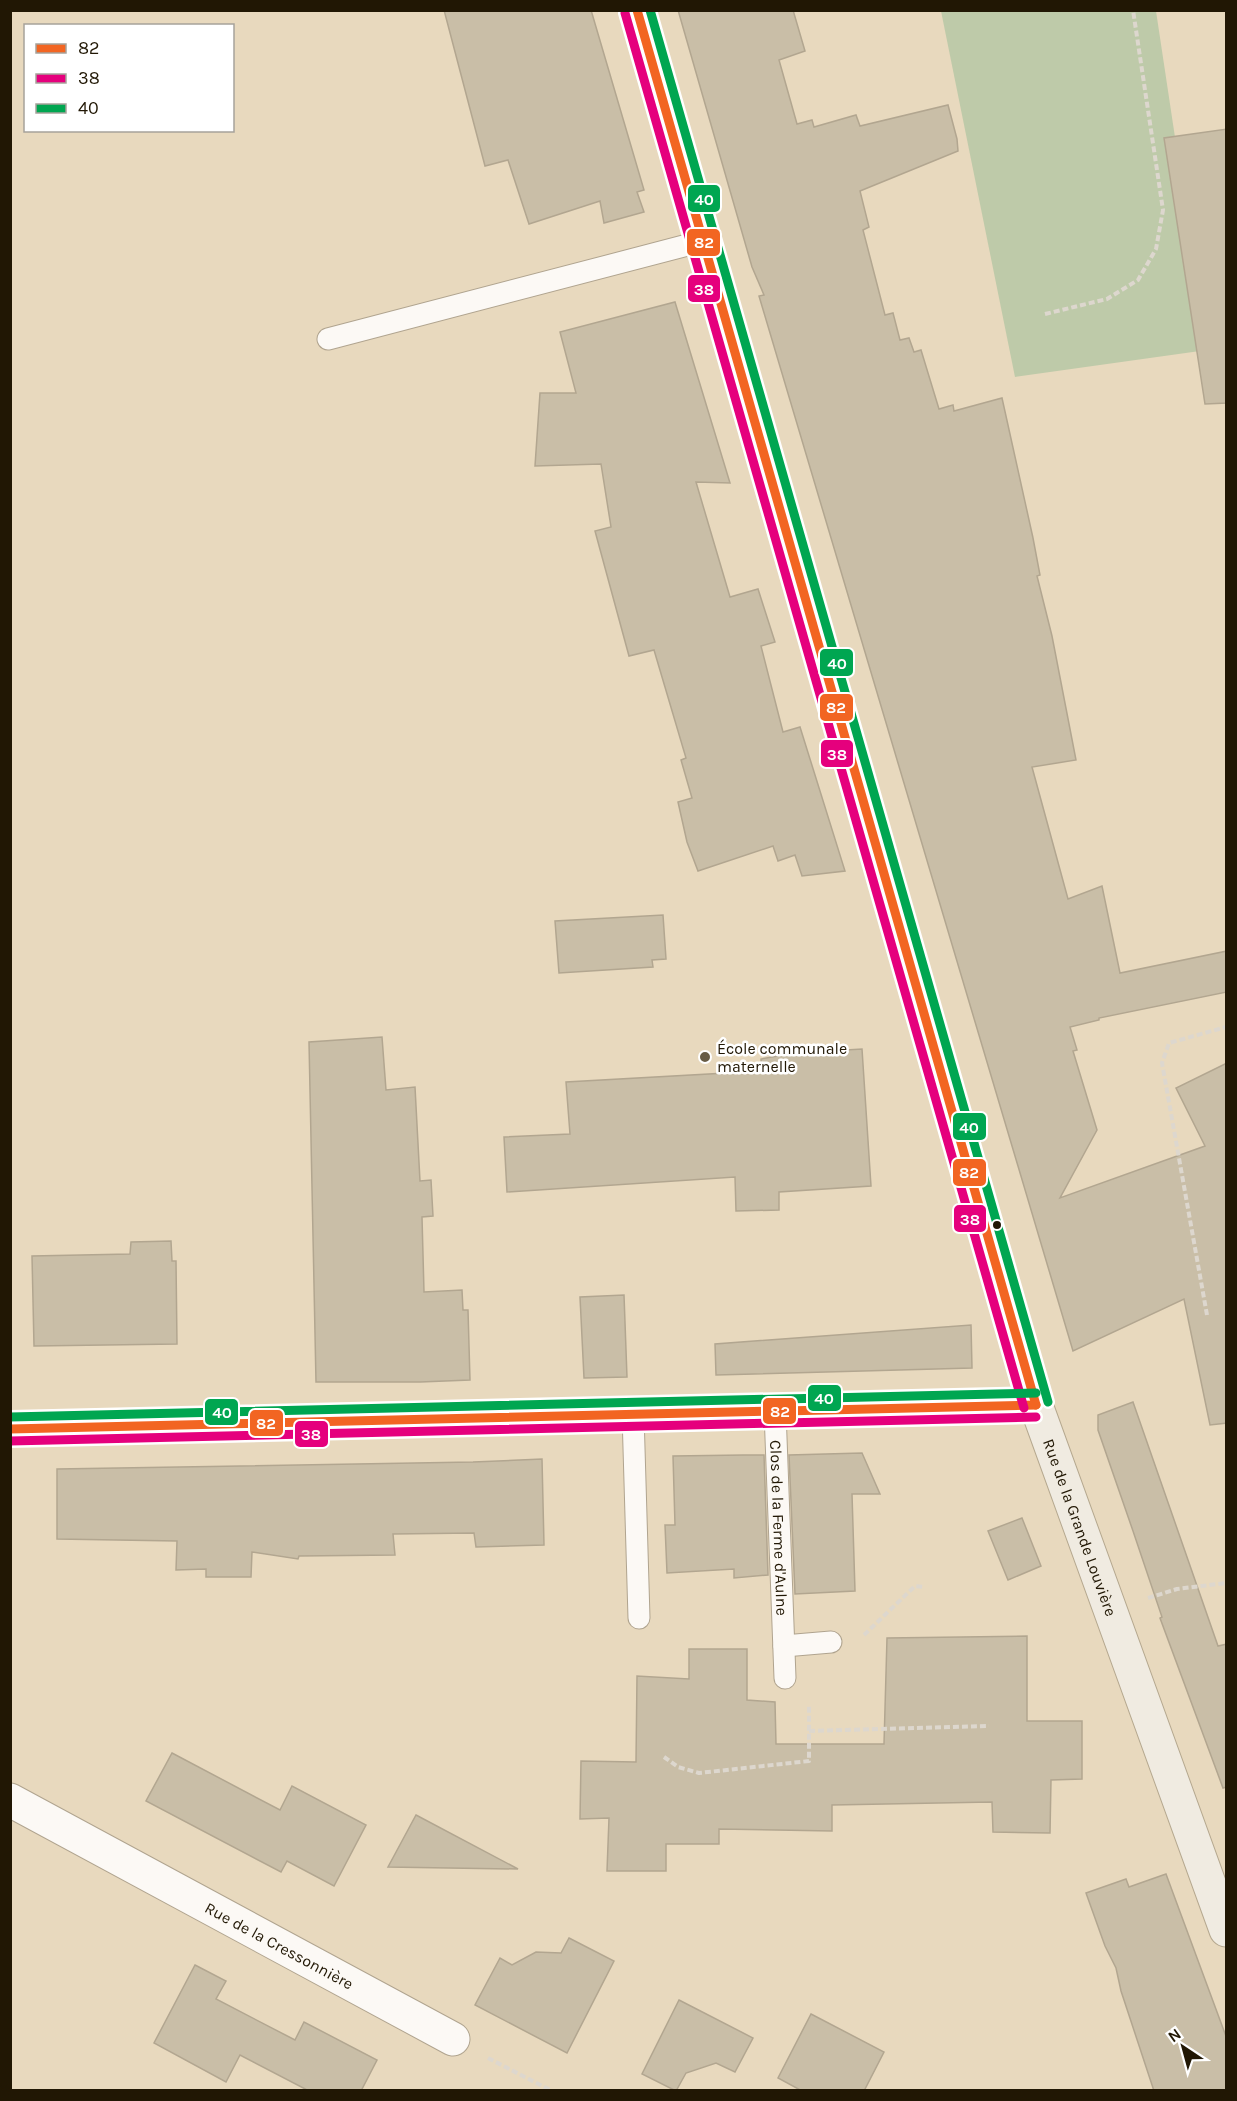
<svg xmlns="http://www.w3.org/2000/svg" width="1237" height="2101" font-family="Karla,sans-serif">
	<rect width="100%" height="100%" fill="#e8d9be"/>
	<!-- green -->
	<polygon fill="#becaa9" points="941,11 1156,11 1207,350 1015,377"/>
	<!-- building -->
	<g fill="#c9bea7" stroke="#b2a690" stroke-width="1.5">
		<polygon points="444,10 591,10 644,190 637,192 644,212 604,223 600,201 529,224 508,160 485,166"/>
		<polygon points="678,10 793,10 805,51 779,60 797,124 812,120 814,127 856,115 860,126 948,105 957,139 958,151 860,191 869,227 863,230 885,315 893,313 900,340 909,338 914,352 921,350 939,409 953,405 954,411 1002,398 1033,538 1040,575 1037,576 1052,636 1076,760 1032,767 1068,899 1102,886 1120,973 1227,951 1227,992 1099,1018 1099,1020 1070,1027 1077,1050 1073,1051 1097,1130 1060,1198 1205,1146 1176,1088 1227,1063 1227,1423 1210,1425 1184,1299 1073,1351 759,296 764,295 752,267"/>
		<polygon points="1227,129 1227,403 1205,404 1164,138"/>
		<polygon points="675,302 730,483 696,482 730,597 758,589 775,642 761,646 783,732 800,727 845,871 802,876 795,855 778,861 773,846 698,871 687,842 678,802 692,798 681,760 686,758 654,650 629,656 595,531 611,527 601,464 535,466 540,393 576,393 560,332"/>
		<polygon points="663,915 666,959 652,960 653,967 559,973 555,921"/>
		<polygon points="382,1037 386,1090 415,1087 420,1181 431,1180 433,1216 422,1217 424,1292 462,1290 463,1310 468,1310 470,1380 420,1382 316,1382 309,1042"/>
		<polygon points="862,1049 871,1186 779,1192 779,1210 736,1211 735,1177 507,1192 504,1137 570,1134 566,1082 762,1071 761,1059 795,1053"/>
		<polygon points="171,1241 172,1261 176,1261 177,1344 34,1346 32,1256 130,1254 131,1242"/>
		<polygon points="624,1295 627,1377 584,1378 580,1297"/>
		<polygon points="971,1325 972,1368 716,1375 715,1344"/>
		<polygon points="1133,1402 1218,1646 1227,1644 1227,1787 1223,1788 1160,1618 1162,1617 1133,1531 1098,1430 1098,1415"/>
		<polygon points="862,1453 880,1494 852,1494 855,1591 795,1594 789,1455"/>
		<polygon points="744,1455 764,1455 768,1575 734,1578 734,1569 667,1573 665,1525 675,1525 673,1456"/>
		<polygon points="542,1459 544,1545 476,1547 474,1533 393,1534 395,1555 299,1556 298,1559 252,1552 251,1577 206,1577 206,1569 176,1570 177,1541 57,1539 57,1469 473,1462"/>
		<polygon points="1022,1518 1041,1566 1008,1580 988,1531"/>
		<polygon points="1027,1636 1027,1721 1082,1721 1082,1779 1051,1780 1050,1833 993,1832 992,1802 832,1805 832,1831 719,1829 719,1844 666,1844 666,1871 607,1871 609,1818 580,1819 581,1761 636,1762 637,1676 689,1679 689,1649 747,1649 747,1700 775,1702 776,1744 884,1744 887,1638"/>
		<polygon points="172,1753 280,1810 292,1786 366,1825 334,1886 287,1861 281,1872 146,1801"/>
		<polygon points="416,1815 518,1869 388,1867"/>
		<polygon points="1166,1874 1227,2039 1227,2091 1154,2091 1121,1991 1116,1968 1105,1946 1086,1893 1126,1879 1129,1887"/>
		<polygon points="569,1938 614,1961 567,2053 475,2005 500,1958 512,1965 536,1952 561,1953"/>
		<polygon points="195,1965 226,1981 216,1999 295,2040 304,2022 377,2060 361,2091 309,2091 240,2055 226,2082 154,2043"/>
		<polygon points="679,2000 753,2038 735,2072 716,2063 686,2073 676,2091 642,2074"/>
		<polygon points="811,2014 884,2052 864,2091 802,2091 778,2078"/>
	</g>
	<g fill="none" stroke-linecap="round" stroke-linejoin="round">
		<defs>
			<g id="lane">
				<polyline points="328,339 703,241"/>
				<path id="s1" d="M 775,1411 L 785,1678"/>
				<polyline points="633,1414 639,1618"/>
				<polyline points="784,1646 831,1642"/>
			</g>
			<g id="street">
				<path id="s2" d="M 10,1800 L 453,2039"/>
			</g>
			<g id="primary">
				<path id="s3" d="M 637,10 L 1036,1405 L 1226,1930"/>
				<polyline points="10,1429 1036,1405"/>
			</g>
		</defs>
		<!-- lane casing -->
		<use href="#lane" stroke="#b0a48f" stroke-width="23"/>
		<!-- street casing -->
		<use href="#street" stroke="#b0a48f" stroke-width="35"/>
		<!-- primary casing -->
		<use href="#primary" stroke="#b5a88f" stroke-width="35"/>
		<!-- path -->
		<g stroke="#ddd7ce" stroke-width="4" stroke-dasharray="6 3" stroke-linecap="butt">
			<polyline points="1045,314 1107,299 1138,280 1156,249 1163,210 1133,10"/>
			<polyline points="1207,1315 1162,1063 1169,1043 1226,1027"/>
			<polyline points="1148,1598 1177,1589 1226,1583"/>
			<polyline points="864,1635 915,1586 924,1587"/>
			<polyline points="809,1731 989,1726"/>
			<polyline points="664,1757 678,1767 699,1773 809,1761 809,1704"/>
			<polyline points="488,2058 550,2090"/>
		</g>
		<!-- lane -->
		<use href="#lane" stroke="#fcf9f5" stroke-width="21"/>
		<!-- street -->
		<use href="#street" stroke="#fcf9f5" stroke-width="33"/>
		<!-- primary -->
		<use href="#primary" stroke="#f0ebe1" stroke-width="33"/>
		<defs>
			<g id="bus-1">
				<polyline points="637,10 1036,1405"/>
				<polyline points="10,1429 1036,1405"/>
			</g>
			<g id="bus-2">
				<polyline points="625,13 1024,1408"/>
				<polyline points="10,1441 1036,1417"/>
			</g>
			<g id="bus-3">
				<polyline points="650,10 1048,1402"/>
				<polyline points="10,1417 1036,1393"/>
			</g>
		</defs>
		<!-- bus-1 casing -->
		<use href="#bus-1" stroke="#fff" stroke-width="14"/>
		<!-- bus-2 casing -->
		<use href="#bus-2" stroke="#fff" stroke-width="14"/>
		<!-- bus-3 casing -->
		<use href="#bus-3" stroke="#fff" stroke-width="14"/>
		<!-- bus-1 -->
		<use href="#bus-1" stroke="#f26522" stroke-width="9"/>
		<!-- bus-2 -->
		<use href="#bus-2" stroke="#e5007d" stroke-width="9"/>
		<!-- bus-3 -->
		<use href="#bus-3" stroke="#00a651" stroke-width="9"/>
	</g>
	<!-- markers -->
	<circle fill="#675b45" stroke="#fff" stroke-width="2" cx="705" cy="1057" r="6"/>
	<circle fill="#211704" stroke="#fff" stroke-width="2" cx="997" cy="1225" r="5"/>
	<g text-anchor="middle" stroke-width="5" stroke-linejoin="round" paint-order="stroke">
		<!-- poi labels -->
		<g font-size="16" fill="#211704" stroke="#fff" text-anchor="start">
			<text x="717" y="1054">École communale<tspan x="717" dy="18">maternelle</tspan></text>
		</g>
		<!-- street labels -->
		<g font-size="16" fill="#211704" stroke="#fff">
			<text dy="6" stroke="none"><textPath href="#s3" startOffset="1581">Rue de la Grande Louvière</textPath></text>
			<text dy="6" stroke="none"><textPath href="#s1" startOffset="117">Clos de la Ferme d'Aulne</textPath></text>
			<text dy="6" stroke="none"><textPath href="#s2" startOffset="306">Rue de la Cressonnière</textPath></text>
		</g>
	</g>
	<g stroke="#fff" stroke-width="2">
		<rect x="687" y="184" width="34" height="29" rx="6" fill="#00a651"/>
		<rect x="686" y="228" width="35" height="29" rx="6" fill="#f26522"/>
		<rect x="687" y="274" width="34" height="29" rx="6" fill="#e5007d"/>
		<rect x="819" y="648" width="35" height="29" rx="6" fill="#00a651"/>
		<rect x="819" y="693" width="35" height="29" rx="6" fill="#f26522"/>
		<rect x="820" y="739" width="34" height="29" rx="6" fill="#e5007d"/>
		<rect x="952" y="1112" width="35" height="29" rx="6" fill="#00a651"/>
		<rect x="952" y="1158" width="35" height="29" rx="6" fill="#f26522"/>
		<rect x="953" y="1204" width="34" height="29" rx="6" fill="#e5007d"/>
		<rect x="807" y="1384" width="35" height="28" rx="6" fill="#00a651"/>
		<rect x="762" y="1397" width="35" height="28" rx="6" fill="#f26522"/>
		<rect x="204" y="1398" width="35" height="28" rx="6" fill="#00a651"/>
		<rect x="249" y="1409" width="35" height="28" rx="6" fill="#f26522"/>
		<rect x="294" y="1420" width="35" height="28" rx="6" fill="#e5007d"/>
	</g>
	<g font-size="16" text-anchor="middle" font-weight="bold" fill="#fff">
		<text x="704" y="205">40</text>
		<text x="704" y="248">82</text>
		<text x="704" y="295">38</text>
		<text x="837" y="669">40</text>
		<text x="836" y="713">82</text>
		<text x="837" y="760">38</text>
		<text x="969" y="1133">40</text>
		<text x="969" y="1178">82</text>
		<text x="970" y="1225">38</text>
		<text x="824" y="1404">40</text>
		<text x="780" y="1417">82</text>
		<text x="222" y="1418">40</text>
		<text x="266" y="1429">82</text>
		<text x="311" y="1440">38</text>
	</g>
	<!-- border -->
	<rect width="1237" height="2101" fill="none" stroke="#211704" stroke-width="24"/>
	<!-- legend -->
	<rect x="24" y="24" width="210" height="108" fill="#ffffff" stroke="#a6a29b" stroke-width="1.5"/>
	<rect x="36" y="44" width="30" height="9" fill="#f26522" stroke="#a6a29b" stroke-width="1.5"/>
	<text x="78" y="54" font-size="18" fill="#211704">82</text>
	<rect x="36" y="74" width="30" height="9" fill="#e5007d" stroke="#a6a29b" stroke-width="1.5"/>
	<text x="78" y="84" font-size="18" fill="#211704">38</text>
	<rect x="36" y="104" width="30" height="9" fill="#00a651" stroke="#a6a29b" stroke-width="1.5"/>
	<text x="78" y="114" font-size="18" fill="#211704">40</text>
	<!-- north arrow -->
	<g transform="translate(1183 2047) rotate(324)" stroke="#ffffff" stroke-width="4.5" paint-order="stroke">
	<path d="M0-4.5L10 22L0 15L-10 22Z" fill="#211704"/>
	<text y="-9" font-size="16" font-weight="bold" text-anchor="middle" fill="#211704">N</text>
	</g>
</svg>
